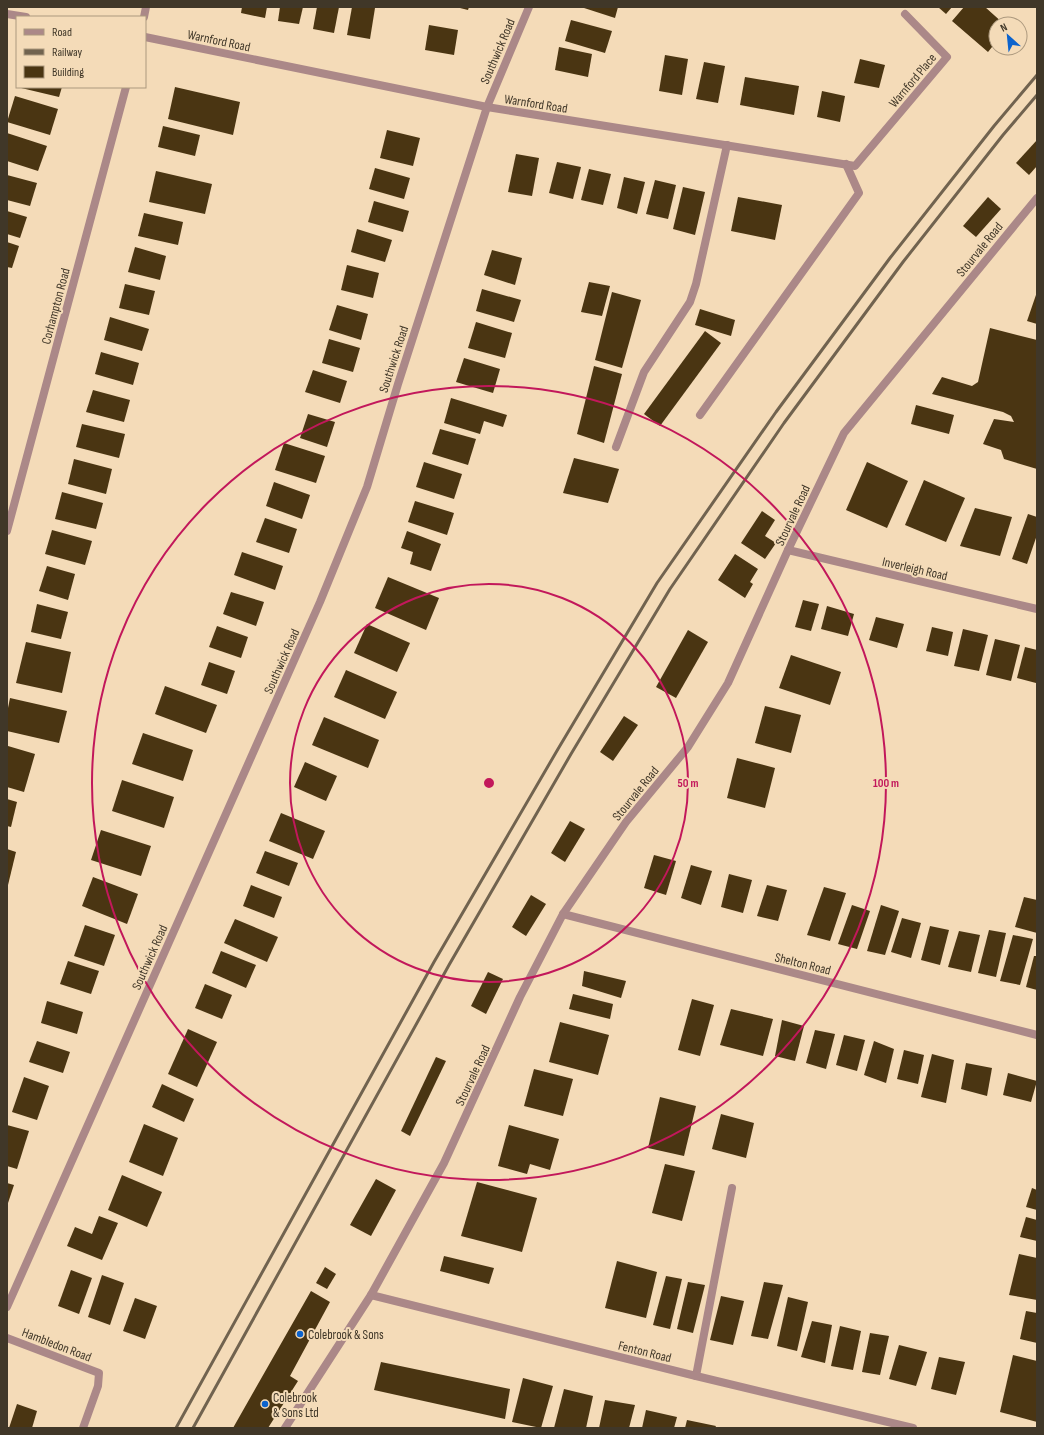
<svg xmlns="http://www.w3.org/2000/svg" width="1044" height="1435" font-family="'Sofia Sans Condensed',sans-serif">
	<rect width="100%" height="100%" fill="#f4dbb8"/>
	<!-- building -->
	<g fill="#4a3512">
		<polygon points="242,7 267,7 265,18 241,13"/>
		<polygon points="280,7 303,7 299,24 278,21"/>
		<polygon points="317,7 339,7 334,33 313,29"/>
		<polygon points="352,7 375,8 370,39 347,35"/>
		<polygon points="456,7 469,7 468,10"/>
		<polygon points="581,7 618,7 615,18"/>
		<polygon points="938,7 952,7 946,14"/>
		<polygon points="964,7 985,7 1004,24 996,24 996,42 988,52 952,21"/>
		<polygon points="571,20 612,31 605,53 565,41"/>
		<polygon points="429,25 458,30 454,55 425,50"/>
		<polygon points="559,47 592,54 588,77 555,70"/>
		<polygon points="665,55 688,59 682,95 659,91"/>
		<polygon points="860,59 885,65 879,88 854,83"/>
		<polygon points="704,62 725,66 718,103 696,99"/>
		<polygon points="745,77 799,86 794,115 740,105"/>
		<polygon points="17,87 62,87 59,97"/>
		<polygon points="175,87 240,102 233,135 168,119"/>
		<polygon points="822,91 845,96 840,122 817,117"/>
		<polygon points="15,96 58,109 50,135 7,122"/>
		<polygon points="163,126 200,135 195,156 158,147"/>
		<polygon points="387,130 420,138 413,166 380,158"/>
		<polygon points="7,133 47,146 38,171 7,161"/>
		<polygon points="1037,140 1037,166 1029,175 1016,163"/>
		<polygon points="516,154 539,158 532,196 508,192"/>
		<polygon points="557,162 581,167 573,199 549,193"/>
		<polygon points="375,168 410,178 404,199 369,189"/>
		<polygon points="589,169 611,174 603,205 581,200"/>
		<polygon points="156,171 212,184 205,214 149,202"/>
		<polygon points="7,175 37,183 30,206 7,200"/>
		<polygon points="624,177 645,182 637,214 617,208"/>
		<polygon points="655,180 676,185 668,219 646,214"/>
		<polygon points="683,187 705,192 695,235 673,229"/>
		<polygon points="738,197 782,205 775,240 731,231"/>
		<polygon points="988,197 1001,209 976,237 963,226"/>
		<polygon points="374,201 409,211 403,232 368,222"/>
		<polygon points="7,211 27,217 20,238 7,234"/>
		<polygon points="144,213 183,222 178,245 138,236"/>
		<polygon points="357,229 392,240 385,262 351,252"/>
		<polygon points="7,242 19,246 12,268 7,267"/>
		<polygon points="135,247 166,256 160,280 128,272"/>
		<polygon points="492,250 522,258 515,285 484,275"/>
		<polygon points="347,265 379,273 373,298 341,290"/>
		<polygon points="589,282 610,286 602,316 581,312"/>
		<polygon points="125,284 155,291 149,315 119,308"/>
		<polygon points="482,289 521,300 514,322 476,311"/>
		<polygon points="612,292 641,300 622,368 595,360"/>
		<polygon points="1037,292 1037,324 1027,321"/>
		<polygon points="337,305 368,314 361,340 329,330"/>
		<polygon points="700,309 735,320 731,336 695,325"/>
		<polygon points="110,317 149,329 142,351 104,340"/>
		<polygon points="476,322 512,333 505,358 468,348"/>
		<polygon points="990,328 1037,340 1037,469 1004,459 1001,450 983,444 994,419 1014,422 1011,416 1003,412 932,394 942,377 972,386 978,382"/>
		<polygon points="705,331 721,343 660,426 644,414"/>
		<polygon points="329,339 360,348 353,372 322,363"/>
		<polygon points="101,352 139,363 133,385 95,374"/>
		<polygon points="464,358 500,369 493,393 456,382"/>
		<polygon points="594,366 622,374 604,443 577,434"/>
		<polygon points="313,370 347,381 340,403 305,392"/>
		<polygon points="93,390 130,400 124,422 86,412"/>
		<polygon points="451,398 507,415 503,427 484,421 480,434 444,423"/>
		<polygon points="916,405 954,415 949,434 911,424"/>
		<polygon points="308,414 335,422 327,447 300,438"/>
		<polygon points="82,424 125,434 119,458 76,447"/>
		<polygon points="440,429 476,439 468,465 432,454"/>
		<polygon points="284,443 325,456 316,483 275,470"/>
		<polygon points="574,458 619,469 608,503 563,493"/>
		<polygon points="74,459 112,469 106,494 68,484"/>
		<polygon points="424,462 462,474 454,499 416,487"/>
		<polygon points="867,462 908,481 887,528 846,510"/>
		<polygon points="924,480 965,498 946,542 905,525"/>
		<polygon points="274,482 310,495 302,519 266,506"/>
		<polygon points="62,492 103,503 96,529 55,519"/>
		<polygon points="415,501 454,513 447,535 408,522"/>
		<polygon points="975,508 1012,517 1000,556 960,546"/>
		<polygon points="762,511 775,520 765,536 776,543 765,559 741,543"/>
		<polygon points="1028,514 1037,517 1037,535 1027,564 1012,559"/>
		<polygon points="265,518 297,529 289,553 256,542"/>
		<polygon points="52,530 92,541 85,565 45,554"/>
		<polygon points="407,531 441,544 431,571 410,564 413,552 401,548"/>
		<polygon points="242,552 283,566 275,590 234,575"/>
		<polygon points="735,554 758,569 750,582 753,584 745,598 718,580"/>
		<polygon points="47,566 75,574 68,600 39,591"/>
		<polygon points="388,577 439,598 426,630 375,608"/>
		<polygon points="231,592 264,602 256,626 223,614"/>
		<polygon points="803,600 819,604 811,631 795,627"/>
		<polygon points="37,604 68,612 61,639 31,632"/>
		<polygon points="827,606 854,614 848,636 821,629"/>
		<polygon points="876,617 904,624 897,648 869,640"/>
		<polygon points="367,624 410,643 397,672 354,653"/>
		<polygon points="217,626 248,637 241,658 209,647"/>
		<polygon points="932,627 953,632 948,656 926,651"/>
		<polygon points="963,629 988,635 979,671 954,666"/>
		<polygon points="688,630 708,642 676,698 656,687"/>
		<polygon points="995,639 1020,645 1011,681 986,675"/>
		<polygon points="26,642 71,652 62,693 16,683"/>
		<polygon points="1025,647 1037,650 1036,683 1017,678"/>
		<polygon points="791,655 841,672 830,705 779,688"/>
		<polygon points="209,662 235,671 227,694 201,685"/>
		<polygon points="346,670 397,692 385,719 334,697"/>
		<polygon points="165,686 217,705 206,733 155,714"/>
		<polygon points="10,698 67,711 59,743 7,731 7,713"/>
		<polygon points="765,706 801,715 791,753 755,743"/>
		<polygon points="624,716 638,725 613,761 600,752"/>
		<polygon points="324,717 379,740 368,768 312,745"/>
		<polygon points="143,733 193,750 183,781 132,764"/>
		<polygon points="8,746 35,754 24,792 7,787 7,750"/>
		<polygon points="737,758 775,768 765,808 727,798"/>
		<polygon points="305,762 337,776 326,801 294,787"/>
		<polygon points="122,780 174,797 164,828 112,811"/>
		<polygon points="7,799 17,802 11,827 7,826"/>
		<polygon points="281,813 325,831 313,859 269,841"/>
		<polygon points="570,821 585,829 565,862 551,853"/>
		<polygon points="101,830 151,846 141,876 91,860"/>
		<polygon points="7,849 16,852 8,885 7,885"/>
		<polygon points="265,851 298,863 289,886 256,873"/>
		<polygon points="654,855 676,861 666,895 644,888"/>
		<polygon points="691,865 712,871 701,905 681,898"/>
		<polygon points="729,874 752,880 743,913 721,907"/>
		<polygon points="93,877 138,894 127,924 82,906"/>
		<polygon points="251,885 282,897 274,918 243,906"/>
		<polygon points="767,885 787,890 778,921 757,916"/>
		<polygon points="824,887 846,893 830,941 807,935"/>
		<polygon points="531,895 546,904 526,936 512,927"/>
		<polygon points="1024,897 1037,900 1037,933 1015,927"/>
		<polygon points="852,905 870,911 857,949 838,944"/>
		<polygon points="881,905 899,911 885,955 867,951"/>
		<polygon points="902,918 921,923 911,958 891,952"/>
		<polygon points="235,919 278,937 267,962 224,943"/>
		<polygon points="85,925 115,935 104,966 74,956"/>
		<polygon points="930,926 949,930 940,965 921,960"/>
		<polygon points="989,930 1006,933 996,977 978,973"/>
		<polygon points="959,931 980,935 971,972 948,967"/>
		<polygon points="1013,935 1033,939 1020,985 1000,981"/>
		<polygon points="221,951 256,965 246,988 212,973"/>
		<polygon points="1034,956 1037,956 1037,990 1026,987"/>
		<polygon points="68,961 99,971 91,994 60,984"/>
		<polygon points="584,971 626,981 621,998 582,986"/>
		<polygon points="488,972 503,979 486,1014 471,1006"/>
		<polygon points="205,984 232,995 222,1019 195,1008"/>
		<polygon points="573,994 613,1004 610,1019 569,1009"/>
		<polygon points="692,999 714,1005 700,1056 678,1050"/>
		<polygon points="47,1001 83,1012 77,1034 41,1023"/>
		<polygon points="731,1009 773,1019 763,1056 720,1045"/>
		<polygon points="782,1020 804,1026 795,1061 775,1056"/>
		<polygon points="560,1022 609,1035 598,1075 549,1062"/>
		<polygon points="188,1029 217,1042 197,1087 168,1074"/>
		<polygon points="815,1030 835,1034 826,1069 806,1063"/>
		<polygon points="844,1035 865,1040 857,1071 836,1065"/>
		<polygon points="37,1041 70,1052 63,1073 29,1062"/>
		<polygon points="874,1041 894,1049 886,1083 864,1075"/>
		<polygon points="904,1050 924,1055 918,1084 897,1079"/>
		<polygon points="932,1054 954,1060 946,1103 921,1097"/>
		<polygon points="436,1057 446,1061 410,1136 401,1131"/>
		<polygon points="966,1063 992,1068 987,1096 961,1089"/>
		<polygon points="534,1069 573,1079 563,1116 524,1106"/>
		<polygon points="1008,1073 1037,1081 1031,1102 1003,1095"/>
		<polygon points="24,1077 49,1086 37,1120 12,1112"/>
		<polygon points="162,1084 194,1099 184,1122 152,1107"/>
		<polygon points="660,1097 696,1106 684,1156 648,1148"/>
		<polygon points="721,1114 754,1123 746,1158 712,1149"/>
		<polygon points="144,1124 178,1138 163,1176 129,1162"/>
		<polygon points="7,1125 29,1131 17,1169 7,1166"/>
		<polygon points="509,1125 559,1139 550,1170 530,1164 527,1174 498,1166"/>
		<polygon points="665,1164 695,1171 682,1221 652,1213"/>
		<polygon points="122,1175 162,1192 147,1227 108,1210"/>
		<polygon points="376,1179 396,1190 371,1236 350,1225"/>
		<polygon points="477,1182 537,1198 522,1252 461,1236"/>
		<polygon points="7,1183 14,1185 8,1203 7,1202"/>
		<polygon points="1032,1188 1037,1190 1037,1210 1026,1207"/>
		<polygon points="99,1216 118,1223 102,1260 67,1246 75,1227 92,1234"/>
		<polygon points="1026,1217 1037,1220 1037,1241 1020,1237"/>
		<polygon points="1019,1254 1037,1258 1037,1300 1009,1295"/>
		<polygon points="444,1256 494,1268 489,1284 440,1271"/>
		<polygon points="617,1261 657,1272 646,1318 605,1308"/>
		<polygon points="325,1267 336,1274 327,1289 316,1283"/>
		<polygon points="71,1270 92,1278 79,1314 58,1306"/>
		<polygon points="102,1275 124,1283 110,1325 88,1317"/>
		<polygon points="666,1276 682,1279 670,1329 653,1325"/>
		<polygon points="688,1282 705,1285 693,1333 677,1329"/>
		<polygon points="764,1282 783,1285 768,1339 751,1336"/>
		<polygon points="311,1291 330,1302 290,1376 298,1381 268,1428 233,1428"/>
		<polygon points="721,1296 744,1301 733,1345 710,1340"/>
		<polygon points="788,1297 808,1302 797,1351 777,1346"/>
		<polygon points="135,1298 157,1306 145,1339 123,1331"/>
		<polygon points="1026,1311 1037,1313 1037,1343 1020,1339"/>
		<polygon points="812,1321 832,1325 825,1363 801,1357"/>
		<polygon points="840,1326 861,1331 853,1370 831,1366"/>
		<polygon points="870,1333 889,1336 880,1375 862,1372"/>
		<polygon points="899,1345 927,1352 916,1386 889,1379"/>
		<polygon points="1013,1355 1037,1361 1037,1422 1000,1412"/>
		<polygon points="939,1357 965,1362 956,1395 931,1389"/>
		<polygon points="381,1362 510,1389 505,1419 374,1390"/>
		<polygon points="523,1378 553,1386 541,1428 512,1422"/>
		<polygon points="564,1389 593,1396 586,1428 554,1428"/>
		<polygon points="605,1400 635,1405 629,1428 599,1428"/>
		<polygon points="17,1404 37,1411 32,1428 9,1428"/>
		<polygon points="646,1410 677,1417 674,1428 642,1428"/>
		<polygon points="687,1420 716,1426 715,1428 685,1428"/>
	</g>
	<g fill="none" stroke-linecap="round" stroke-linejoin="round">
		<!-- lane -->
		<g stroke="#ab8888" stroke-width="8">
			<polyline points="700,415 859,193 846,164"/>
			<polyline points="616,447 644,372 690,302 696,284 727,145"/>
			<polyline points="696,1376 732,1188"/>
		</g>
		<!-- street -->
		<g stroke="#ab8888" stroke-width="8">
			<polyline points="7,14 26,17"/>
			<polyline points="144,17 146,7"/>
			<polyline points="145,37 487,107 855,166 947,57 905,14"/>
			<polyline points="7,531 126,87"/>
			<polyline points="788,550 1037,609"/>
			<polyline points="563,914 1037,1035"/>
			<polyline points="371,1295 696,1376 913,1428"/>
			<polyline points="7,1307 320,602 367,487 398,384 487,107 529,7"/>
			<polyline points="7,1338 99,1373 98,1386 83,1428"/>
			<polyline points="285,1428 371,1295 444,1163 520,997 563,914 626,822 688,747 728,683 788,550 844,433 1037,198"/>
		</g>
		<!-- rail -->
		<g stroke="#71634f" stroke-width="3">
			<polyline points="176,1428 434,962 558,749 657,583 776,412 890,258 994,126 1037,75"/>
			<polyline points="193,1428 449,965 571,754 670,589 784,423 903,262 1003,135 1037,95"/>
		</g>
	</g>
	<!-- distance rings -->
	<g fill="none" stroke="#c2185b" stroke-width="2">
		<circle cx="489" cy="783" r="199"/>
		<circle cx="489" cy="783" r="397"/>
	</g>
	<!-- markers -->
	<g fill="#0c63cd" stroke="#f4dbb8" stroke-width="1.5">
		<circle cx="300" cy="1334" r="4"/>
		<circle cx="265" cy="1404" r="4"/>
	</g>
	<g text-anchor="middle" stroke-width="4" stroke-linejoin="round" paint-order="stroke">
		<!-- street labels -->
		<g font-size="13" fill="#403728" stroke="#f4dbb8">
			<text transform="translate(219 40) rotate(12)" y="5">Warnford Road</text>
			<text transform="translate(497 51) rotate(-67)" y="5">Southwick Road</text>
			<text transform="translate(912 80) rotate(-50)" y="5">Warnford Place</text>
			<text transform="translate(536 103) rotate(9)" y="5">Warnford Road</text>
			<text transform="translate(979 249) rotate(-51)" y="5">Stourvale Road</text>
			<text transform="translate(55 306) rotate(-75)" y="5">Corhampton Road</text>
			<text transform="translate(393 359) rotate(-72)" y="5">Southwick Road</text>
			<text transform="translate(792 515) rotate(-65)" y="5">Stourvale Road</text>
			<text transform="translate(915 568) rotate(13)" y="5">Inverleigh Road</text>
			<text transform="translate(281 661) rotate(-66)" y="5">Southwick Road</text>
			<text transform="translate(635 793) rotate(-51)" y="5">Stourvale Road</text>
			<text transform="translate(149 957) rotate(-66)" y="5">Southwick Road</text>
			<text transform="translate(803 963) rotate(14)" y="5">Shelton Road</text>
			<text transform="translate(472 1075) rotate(-65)" y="5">Stourvale Road</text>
			<text transform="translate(57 1344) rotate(21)" y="5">Hambledon Road</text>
			<text transform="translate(645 1351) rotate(14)" y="5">Fenton Road</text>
		</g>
		<!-- poi labels -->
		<g font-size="13" fill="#403728" stroke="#f4dbb8" text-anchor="start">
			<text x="308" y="1339">Colebrook &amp; Sons</text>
			<text x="273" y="1402">Colebrook<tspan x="273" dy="15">&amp; Sons Ltd</tspan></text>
		</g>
	</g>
	<circle cx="489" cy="783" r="6" fill="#c2185b" stroke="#f4dbb8" stroke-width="2"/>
	<g font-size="12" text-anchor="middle" font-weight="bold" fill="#c2185b" stroke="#f4dbb8" stroke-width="4" stroke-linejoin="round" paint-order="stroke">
		<text x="688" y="787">50 m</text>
		<text x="886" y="787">100 m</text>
	</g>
	<!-- border -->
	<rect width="1044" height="1435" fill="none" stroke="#403728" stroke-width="16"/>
	<!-- legend -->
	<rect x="16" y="16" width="130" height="72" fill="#f4dbb8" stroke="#ac997e"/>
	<rect x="24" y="29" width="20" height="6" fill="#ab8888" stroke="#ac997e"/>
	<text x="52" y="36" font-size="12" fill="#403728">Road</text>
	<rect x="24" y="49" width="20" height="6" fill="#71634f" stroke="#ac997e"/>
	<text x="52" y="56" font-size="12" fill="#403728">Railway</text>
	<rect x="24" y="66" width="20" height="12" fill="#4a3512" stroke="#ac997e"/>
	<text x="52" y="76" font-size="12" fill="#403728">Building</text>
	<!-- north arrow -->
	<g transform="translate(1008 36) rotate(333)"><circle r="19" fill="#f4dbb8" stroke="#ac997e"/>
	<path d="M0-3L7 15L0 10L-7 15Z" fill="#0c63cd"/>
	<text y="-6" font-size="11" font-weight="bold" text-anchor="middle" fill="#403728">N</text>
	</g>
</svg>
